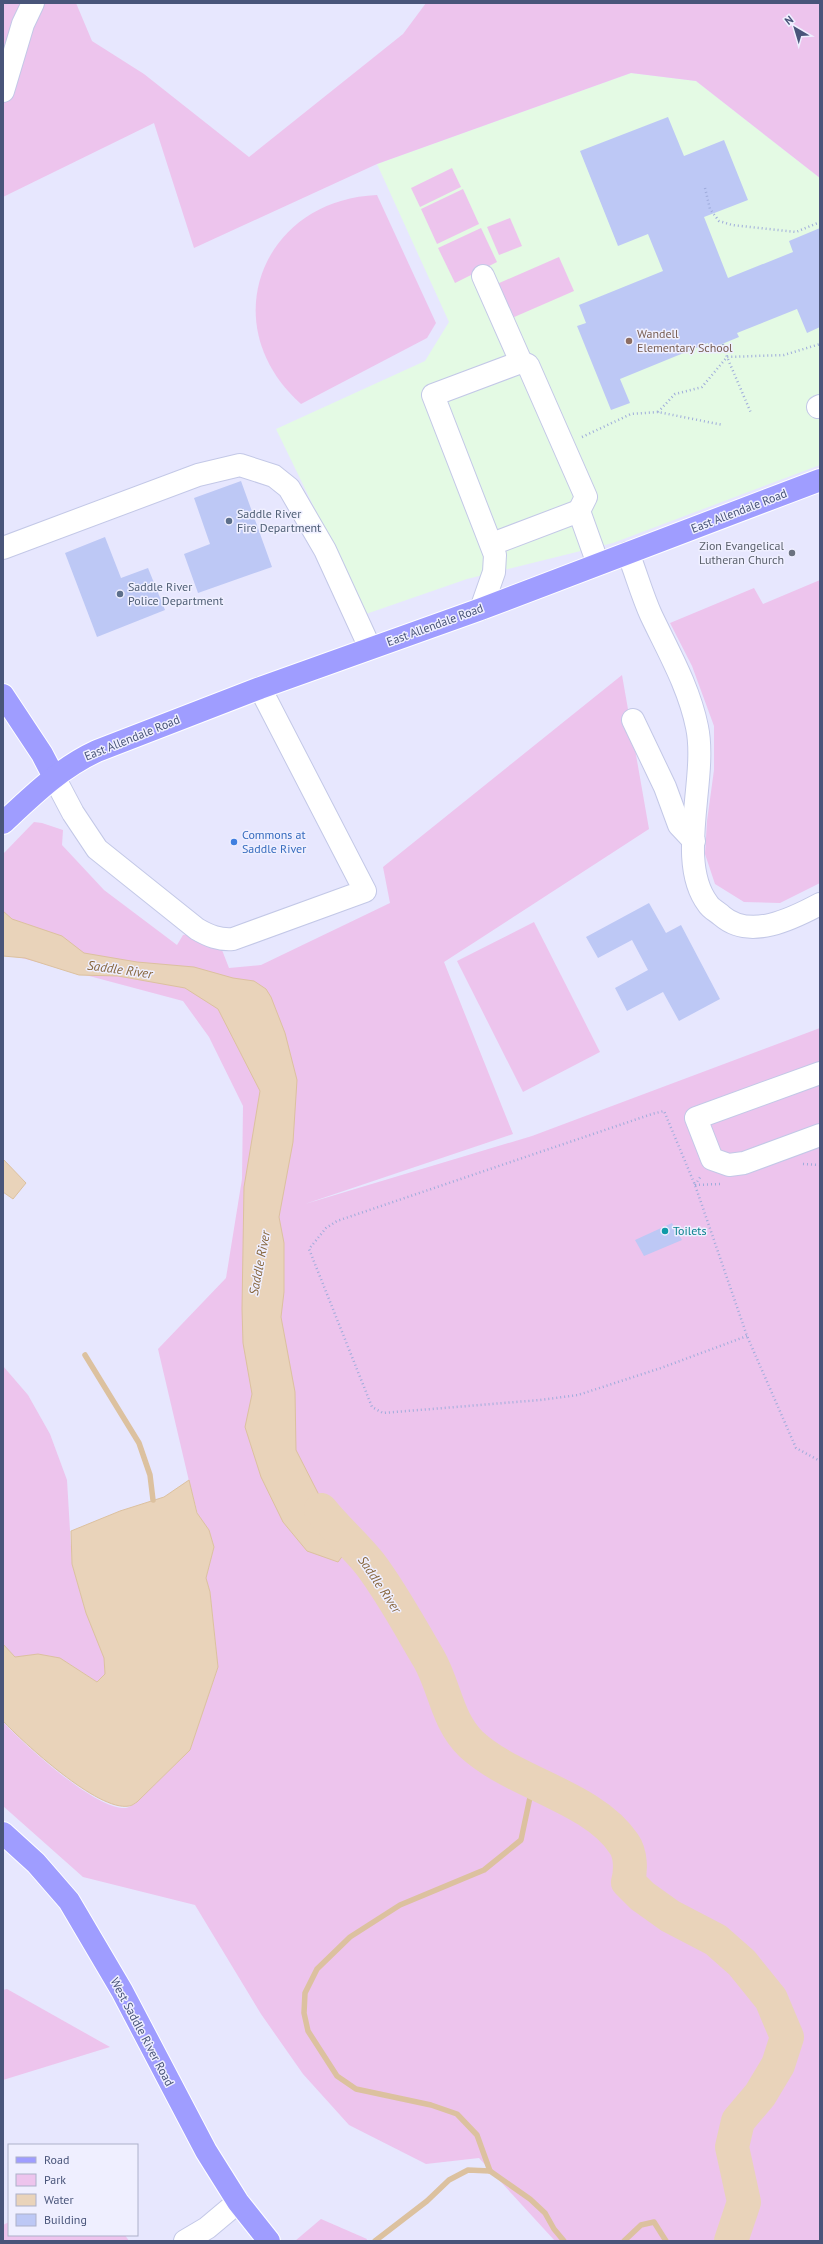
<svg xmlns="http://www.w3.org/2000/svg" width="823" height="2244" font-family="'PT Sans',sans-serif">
	<rect width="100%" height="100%" fill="#e7e7fe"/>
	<!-- education -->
	<polygon fill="#e4fae4" points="631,73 696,81 820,178 820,465 613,543 467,579 366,614 276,429 425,361 449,322 377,164"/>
	<!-- green -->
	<g fill="#edc4ed">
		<polygon points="3,3 76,3 92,41 144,74 249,157 403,34 426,3 820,3 820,178 696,81 631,73 377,164 194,248 154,123 3,197"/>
		<polygon points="452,168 461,187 420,207 411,188"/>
		<polygon points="463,189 479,224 437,244 421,209"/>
		<path d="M 377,195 L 436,323 L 427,338 L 301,404 C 213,326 261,200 377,195 Z"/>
		<polygon points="510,218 522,246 499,255 487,227"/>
		<polygon points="481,228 497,262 455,283 438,248"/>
		<polygon points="559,257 574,291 512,318 497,284"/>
		<polygon points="820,580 820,883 780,903 744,902 715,884 705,854 707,821 714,770 714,726 692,666 670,623 754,588 763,604"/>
		<path d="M 622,675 L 649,829 L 444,962 L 513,1134 L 305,1204 L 532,1136 L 820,1028 L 820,2241 L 555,2241 L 479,2158 L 426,2164 L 349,2125 L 303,2074 L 261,2014 L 195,1905 L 83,1877 L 3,1806 L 3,1722 C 24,1744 95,1810 126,1808 C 130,1807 134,1804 137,1802 L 190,1750 L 218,1667 L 210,1592 L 206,1578 L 214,1547 L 209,1530 L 198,1515 L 189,1481 L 158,1349 L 226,1278 L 242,1179 L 243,1106 L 209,1037 L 183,1001 L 3,953 L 3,854 L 34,822 L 42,823 L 63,830 L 62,845 L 104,890 L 177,945 L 183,935 L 189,934 L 207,946 L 222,950 L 229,968 L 261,965 L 390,903 L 383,867 Z"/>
		<polygon points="534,922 600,1052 523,1092 457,961"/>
		<path d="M 3,1366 L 28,1395 L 50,1434 L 67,1480 L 72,1564 L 86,1613 L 104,1658 L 105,1674 L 97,1682 C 62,1659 58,1652 15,1657 L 3,1644 Z"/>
		<polygon points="7,1989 110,2047 3,2080 3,1990"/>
		<polygon points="321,2219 367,2239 366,2241 295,2241"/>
		<polygon points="9,2222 9,2235 125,2235 129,2241 3,2241 3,2225"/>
	</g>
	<!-- water -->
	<g fill="#e9d3ba" stroke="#dcc19f">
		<polygon points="3,911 12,919 62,936 84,953 137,962 194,967 233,978 254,981 266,989 271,997 285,1033 297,1080 293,1142 279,1217 284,1243 284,1292 281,1317 295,1392 296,1450 320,1497 356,1538 338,1562 307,1551 283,1522 261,1477 245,1427 252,1394 243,1343 242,1309 244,1187 260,1091 218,1009 185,988 118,976 79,975 25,958 3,956"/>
		<polygon points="3,1159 26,1183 13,1199 3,1192"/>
		<path d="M 189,1480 L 197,1513 L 209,1530 L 214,1547 L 206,1578 L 210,1592 L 218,1667 L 190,1750 L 137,1802 C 135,1803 132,1806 129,1806 C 98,1812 23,1742 3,1721 L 3,1644 L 15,1657 L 38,1654 L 60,1658 L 97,1682 L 105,1674 L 104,1658 L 86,1613 L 72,1564 L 71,1531 L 120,1511 L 164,1497 Z"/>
	</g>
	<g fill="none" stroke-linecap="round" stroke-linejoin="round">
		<!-- stream -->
		<g stroke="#dcc19f" stroke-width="5.5">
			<polyline points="85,1355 139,1443 150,1475 153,1500"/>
			<polyline points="490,2171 477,2135 457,2114 431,2105 356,2089 337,2076 308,2031 304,2013 305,1993 317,1969 350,1937 400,1905 484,1870 521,1840 533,1783"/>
			<polyline points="375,2241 427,2201 449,2180 468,2170 490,2171 530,2199 545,2213 554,2229 564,2241"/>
			<polyline points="624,2241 641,2225 654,2222 666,2241"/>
		</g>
		<!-- river -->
		<path stroke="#e9d3ba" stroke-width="34" d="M 321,1510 C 336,1529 355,1545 370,1564 C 392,1593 410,1627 429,1659 C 445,1687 447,1721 471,1744 C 514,1784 592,1796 624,1844 C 631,1854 631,1871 628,1882 L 642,1896 L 670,1916 L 716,1940 L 742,1963 L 771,1999 L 787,2037 L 778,2065 L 760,2095 L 738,2121 L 732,2147 L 744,2202 L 731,2241"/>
	</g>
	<!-- building -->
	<g fill="#bdc8f5">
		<polygon points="668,117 684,156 724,140 748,200 704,217 728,278 793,252 789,241 820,228 820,327 807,333 797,309 737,333 739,337 710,349 708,343 620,379 630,403 611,410 577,326 586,323 579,305 663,271 648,234 618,246 580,151"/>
		<polygon points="241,481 272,567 198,593 184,554 210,544 194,498"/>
		<polygon points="105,537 121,578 148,568 165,610 97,637 65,553"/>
		<polygon points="649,903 666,933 681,925 720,999 679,1021 663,992 627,1011 615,988 648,970 632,940 598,958 586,937"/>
		<polygon points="672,1223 682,1240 644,1256 635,1240"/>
	</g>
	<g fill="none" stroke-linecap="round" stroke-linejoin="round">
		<defs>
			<g id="minor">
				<polyline points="3,91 23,24 33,3"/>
				<polyline points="483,276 521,362"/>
				<polyline points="818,407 820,406"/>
				<polyline points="492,544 579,511"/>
				<polyline points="3,548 198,475 240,465 274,476 289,488 325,550 370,648"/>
				<path d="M 628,553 C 636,573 642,595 651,615 C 668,651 689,687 697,727 C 708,779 675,861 708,904 C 711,909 718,912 722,916 C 750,940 792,919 820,904"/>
				<polyline points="481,609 494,572 495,555 433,395 521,362 528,365 586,497 579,511 598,564"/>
				<polyline points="633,720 665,787 679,825 694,841"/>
				<path d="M 54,777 L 73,813 L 97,849 L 197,929 C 209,936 219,940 233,939 L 365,891 L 260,688"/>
				<polyline points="820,1073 696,1118 712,1159 729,1165 744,1163 820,1135"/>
				<polyline points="185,2241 207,2228 238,2202"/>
			</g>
			<g id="major">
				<polyline points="3,695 42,754 54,777"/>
				<path d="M 3,823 C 32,796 60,768 97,751 L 260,688 L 481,609 L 820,480"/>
				<polyline points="3,1833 36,1863 69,1901 122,1991 206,2151 238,2202 269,2241"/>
			</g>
		</defs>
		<!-- minor casing -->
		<use href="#minor" stroke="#c3c8e7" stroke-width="24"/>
		<!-- major casing -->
		<use href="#major" stroke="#fff" stroke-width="24"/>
		<!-- path -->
		<g stroke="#9facdb" stroke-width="2.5" stroke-dasharray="1 3" stroke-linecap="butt">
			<polyline points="705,188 710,209 719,221 732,225 796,232 820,222"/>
			<polyline points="723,344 727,357 751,413"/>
			<polyline points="658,412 675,394 702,387 727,357 784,355 820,344"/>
			<polyline points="582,437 631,414 658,412 723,425"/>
			<polyline points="803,1164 820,1165"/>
			<polyline points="695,1185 720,1184"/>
			<polyline points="695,1185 701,1176"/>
			<polyline points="747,1336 661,1368 578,1395 540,1400 383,1413 372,1407 309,1249 326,1228 337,1221 652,1114 664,1111 695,1185 747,1336 796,1448 820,1461"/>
		</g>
		<!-- minor -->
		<use href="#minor" stroke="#fff" stroke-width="22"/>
		<!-- major -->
		<use href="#major" stroke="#9f9dff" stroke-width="22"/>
	</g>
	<!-- markers -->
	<circle fill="#8d6e63" stroke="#efefff" stroke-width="1.5" cx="629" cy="341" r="4"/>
	<g fill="#5c6f8a" stroke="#efefff" stroke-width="1.5">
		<circle cx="229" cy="521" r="4"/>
		<circle cx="120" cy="594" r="4"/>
	</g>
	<circle fill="#6b7280" stroke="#efefff" stroke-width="1.5" cx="792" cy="553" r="4"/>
	<circle fill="#3f7fe0" stroke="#efefff" stroke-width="1.5" cx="234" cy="842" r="4"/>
	<circle fill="#0f9aa8" stroke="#efefff" stroke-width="1.5" cx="665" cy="1231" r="4"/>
	<g text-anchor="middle" stroke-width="3" stroke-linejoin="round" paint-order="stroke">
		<!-- education labels -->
		<g font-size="12" fill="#785e54" stroke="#efefff" text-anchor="start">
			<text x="637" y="338">Wandell<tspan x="637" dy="14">Elementary School</tspan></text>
		</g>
		<!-- street labels -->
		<g font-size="12" fill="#49557a" stroke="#efefff">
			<text transform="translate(739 511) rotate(-21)" y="4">East Allendale Road</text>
			<text transform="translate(435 625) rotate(-20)" y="4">East Allendale Road</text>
			<text transform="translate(132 738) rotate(-22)" y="4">East Allendale Road</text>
			<text transform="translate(142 2032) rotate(62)" y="4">West Saddle River Road</text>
		</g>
		<!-- service labels -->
		<g font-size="12" fill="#4e5e75" stroke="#efefff" text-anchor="start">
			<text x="237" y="518">Saddle River<tspan x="237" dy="14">Fire Department</tspan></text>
			<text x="128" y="591">Saddle River<tspan x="128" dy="14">Police Department</tspan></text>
		</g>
		<!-- worship labels -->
		<g font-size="12" fill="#5b616d" stroke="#efefff" text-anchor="end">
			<text x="784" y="550">Zion Evangelical<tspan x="784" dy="14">Lutheran Church</tspan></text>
		</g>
		<!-- shop labels -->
		<g font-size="12" fill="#366cbe" stroke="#efefff" text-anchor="start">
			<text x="242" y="839">Commons at<tspan x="242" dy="14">Saddle River</tspan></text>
		</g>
		<!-- culture labels -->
		<g font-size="12" fill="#0d838f" stroke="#efefff" text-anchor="start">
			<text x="673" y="1235">Toilets</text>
		</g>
		<!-- water labels -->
		<g font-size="13" font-style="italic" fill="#87673e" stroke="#efefff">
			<text transform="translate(120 969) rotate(8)" y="5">Saddle River</text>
			<text transform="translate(259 1263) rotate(-79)" y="5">Saddle River</text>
			<text transform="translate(380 1584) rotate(56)" y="5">Saddle River</text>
		</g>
	</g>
	<!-- border -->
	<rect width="823" height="2244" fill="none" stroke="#49557a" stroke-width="8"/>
	<!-- legend -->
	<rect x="8" y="2144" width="130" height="92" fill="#efefff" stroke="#adb1ca"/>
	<rect x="16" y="2157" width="20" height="6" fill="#9f9dff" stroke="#adb1ca"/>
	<text x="44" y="2164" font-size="12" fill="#49557a">Road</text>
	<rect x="16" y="2174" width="20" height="12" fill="#edc4ed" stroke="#adb1ca"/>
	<text x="44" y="2184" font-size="12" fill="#49557a">Park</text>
	<rect x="16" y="2194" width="20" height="12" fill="#e9d3ba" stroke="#adb1ca"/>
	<text x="44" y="2204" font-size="12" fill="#49557a">Water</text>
	<rect x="16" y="2214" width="20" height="12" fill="#bdc8f5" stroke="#adb1ca"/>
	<text x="44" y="2224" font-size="12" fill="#49557a">Building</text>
	<!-- north arrow -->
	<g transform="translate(795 28) rotate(322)" stroke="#efefff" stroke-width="3" paint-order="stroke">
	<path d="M0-3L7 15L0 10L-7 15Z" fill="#49557a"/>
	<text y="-6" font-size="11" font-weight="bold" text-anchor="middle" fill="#49557a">N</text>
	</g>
</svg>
